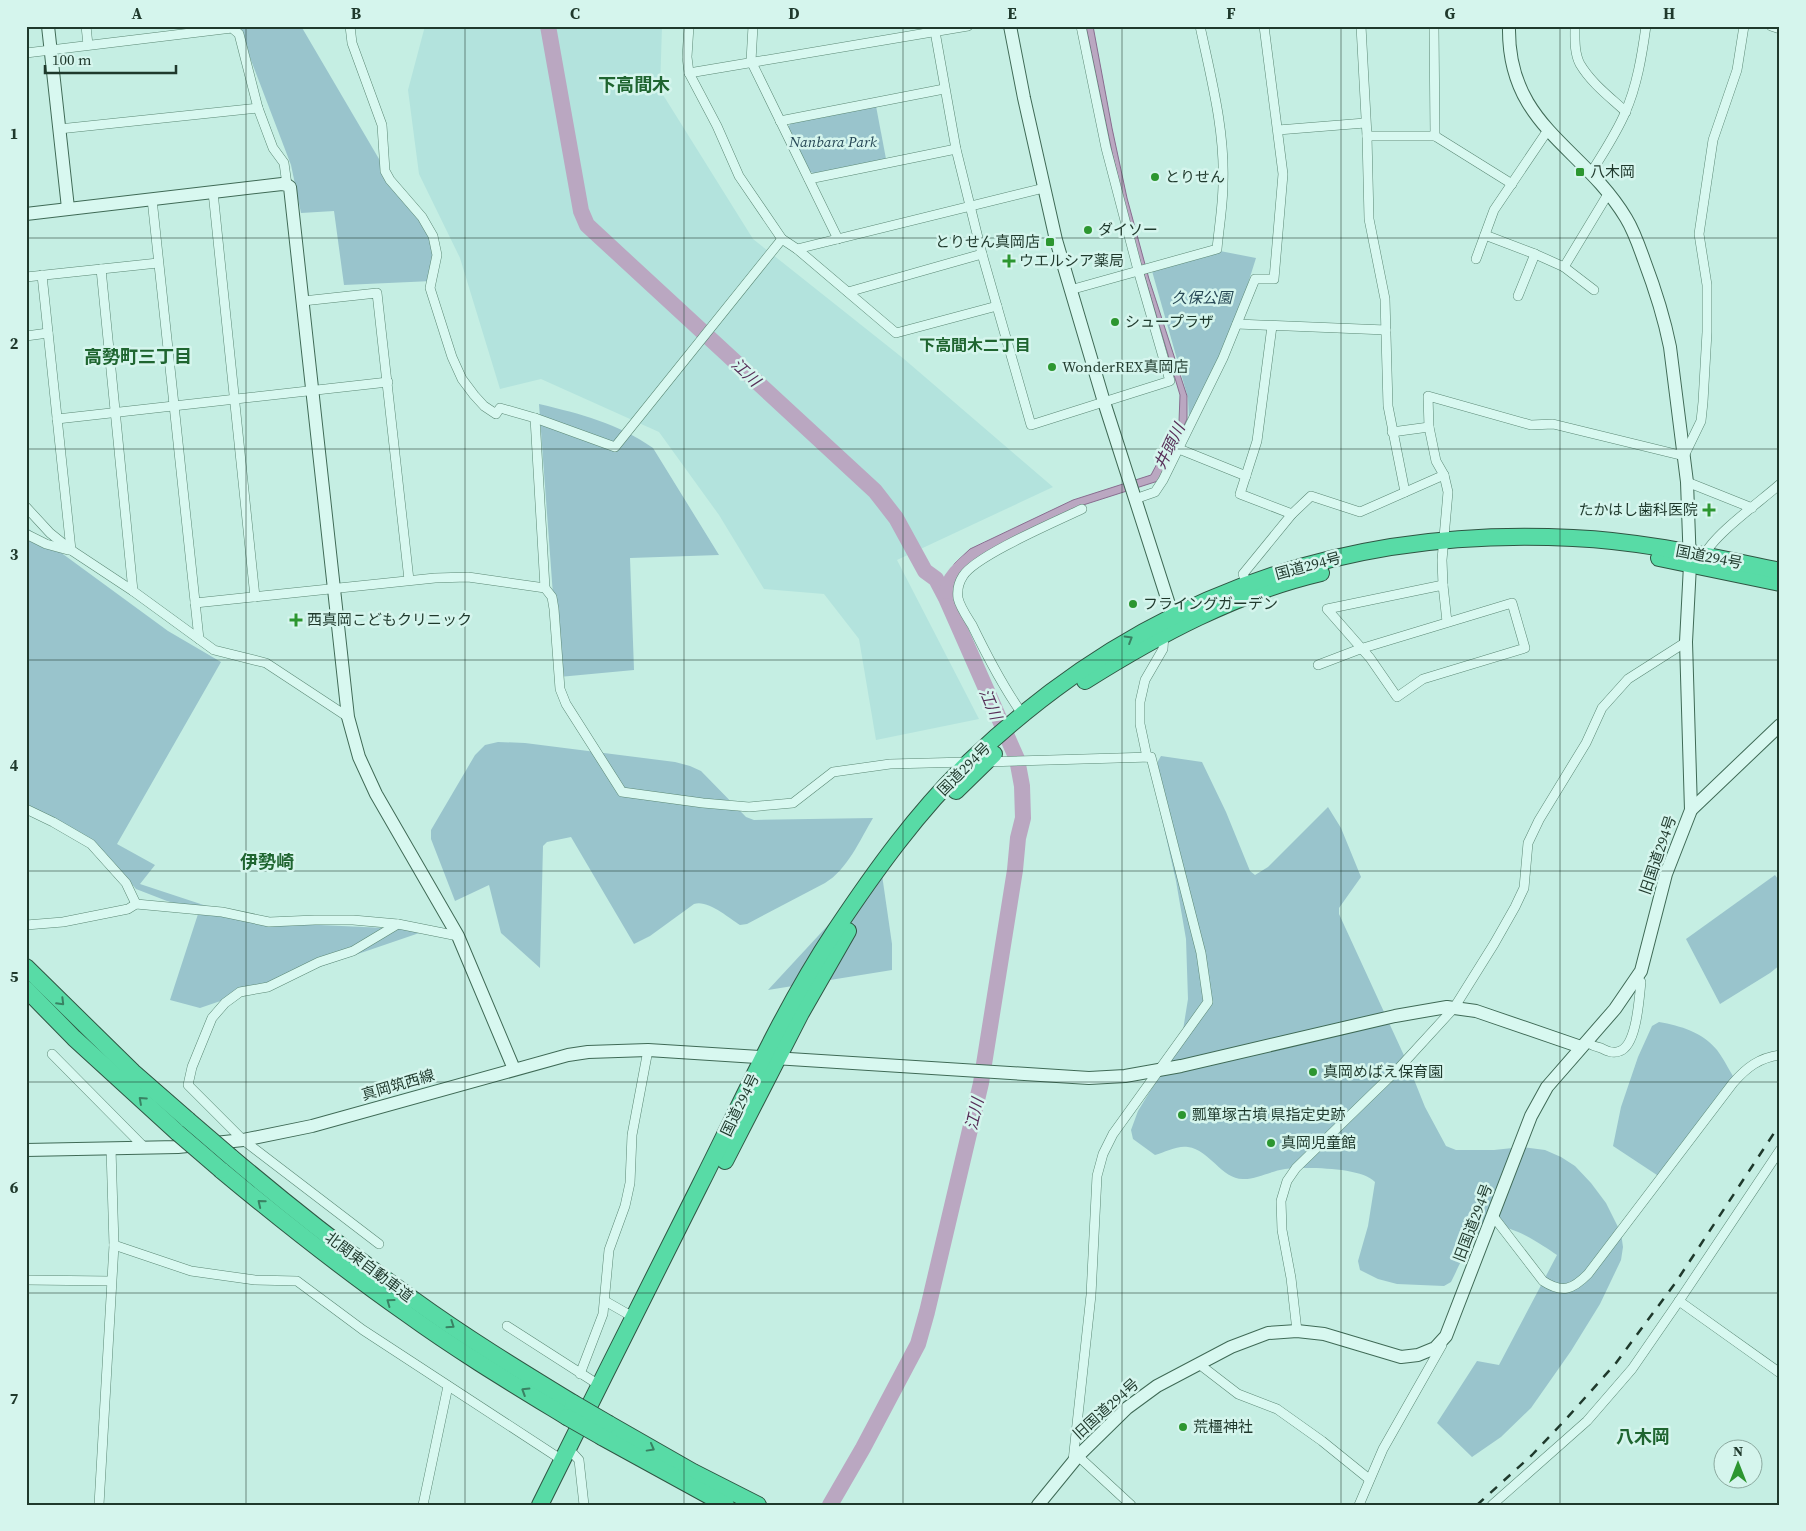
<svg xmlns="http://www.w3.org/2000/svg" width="1806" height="1531" font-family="'Source Serif 4','Noto Sans JP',serif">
	<rect width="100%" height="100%" fill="#c5eee3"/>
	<!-- farmland -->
	<polygon fill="#b3e3dd" points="425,26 662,26 660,90 753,239 904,359 1053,487 897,560 979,719 876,740 859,639 824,594 764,589 719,515 659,432 541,379 500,389 460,258 419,174 408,90"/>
	<!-- green -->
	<g fill="#99c4cc">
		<polygon points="238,26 301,26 379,159 433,236 432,281 344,285 334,211 301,213 291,165"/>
		<polygon points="876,106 886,159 816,174 808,171 787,129 791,123"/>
		<polygon points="1220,251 1256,258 1224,360 1189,421 1188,398 1152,271"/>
		<path d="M 539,404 C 581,414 617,423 653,448 L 719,555 L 630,558 L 634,670 L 559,677 Z"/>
		<polygon points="26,527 168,631 221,662 117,844 155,865 140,884 237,916 320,925 428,930 200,1008 170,1000 199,911 167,901 136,889 108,856 26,808"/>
		<path d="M 498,742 L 525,743 L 675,762 L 690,766 L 701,771 L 746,817 L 754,820 L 873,818 C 860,840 847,870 825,883 L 747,924 L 740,925 C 729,918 707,899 694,904 L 650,936 L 634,944 L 571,837 L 547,842 L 543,846 L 540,968 L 501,933 L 489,885 L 455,901 L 431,839 L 431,830 L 475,755 L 485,745 Z"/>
		<path d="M 1161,756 L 1202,762 L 1226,812 L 1250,871 L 1255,875 L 1268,867 L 1328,807 L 1341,828 L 1361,877 L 1339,908 L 1339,914 L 1407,1062 L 1425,1107 L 1446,1146 L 1456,1150 L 1494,1150 L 1522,1147 L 1545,1150 L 1561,1157 L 1575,1166 L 1591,1183 L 1606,1203 L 1621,1233 L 1623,1247 L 1621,1260 L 1600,1304 L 1571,1351 L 1531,1408 L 1501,1437 L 1472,1457 L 1437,1423 L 1477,1361 L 1499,1365 L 1557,1255 C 1540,1244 1501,1215 1480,1231 C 1472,1237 1456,1272 1451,1282 L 1444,1286 L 1397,1284 L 1378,1279 L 1360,1270 L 1358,1261 L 1368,1226 L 1375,1182 C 1361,1167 1305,1167 1285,1169 C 1271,1171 1257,1179 1244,1179 C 1222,1180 1210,1150 1188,1147 C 1178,1145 1165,1152 1155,1155 L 1133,1139 L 1131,1130 L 1138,1111 L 1174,1052 L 1183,1030 L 1188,999 L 1186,939 L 1176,881 L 1158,802 L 1158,761 Z"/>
		<polygon points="881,868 892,944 892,970 768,990"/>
		<polygon points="1775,875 1780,882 1780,965 1770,973 1720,1004 1686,939"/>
		<path d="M 1659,1022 C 1681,1026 1702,1032 1717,1050 C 1724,1059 1731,1074 1738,1084 L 1663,1179 L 1613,1146 L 1621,1107 L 1638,1057 L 1652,1026 Z"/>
	</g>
	<!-- water -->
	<path fill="#baa7c1" stroke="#886d8f" d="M 1086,26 L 1093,26 L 1112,128 L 1127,198 L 1149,279 L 1187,396 L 1187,419 L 1158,481 L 1077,507 L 966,563 C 954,574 953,585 953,601 L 943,582 L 955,563 L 970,549 L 1073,500 L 1151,475 L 1179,422 L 1180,395 L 1132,234 L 1113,157 Z"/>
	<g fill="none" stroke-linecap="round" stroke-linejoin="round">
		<!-- river -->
		<g stroke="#baa7c1" stroke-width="16">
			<polyline points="548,26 581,211 587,225 875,491 896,518 925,571 936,579 946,598 1017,759 1022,786 1023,818 1018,838 1015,870 981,1083 927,1312 918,1344 863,1448 830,1505"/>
			<path d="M 947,591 C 950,573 972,558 988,550"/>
		</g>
		<defs>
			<g id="street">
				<polyline points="86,26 88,45"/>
				<polyline points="350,26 352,43 382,125 385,171 390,180 422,217 433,236 437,255 430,288 452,357 462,379 474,395 484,406 496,414 500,408 535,418 615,447 782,239"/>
				<polyline points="689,26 687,57 689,73 717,126 739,176 782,239 797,249 896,333 997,306"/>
				<polyline points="753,26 751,61 838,239"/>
				<polyline points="934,26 956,149 982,254 1031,425 1170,381 1138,270 1106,148 1081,26"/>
				<polyline points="1361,26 1367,136 1369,219 1385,299 1388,406 1405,492"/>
				<polyline points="1434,26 1435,136"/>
				<path d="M 1575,26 C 1575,38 1574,53 1580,64 C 1591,83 1611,98 1626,112"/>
				<polyline points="1771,26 1780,29"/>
				<polyline points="26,53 232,28 239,34 258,108 273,148 284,163 287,185"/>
				<polyline points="689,73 968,26"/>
				<polyline points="780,121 944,89"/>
				<polyline points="59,129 258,108"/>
				<polyline points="1278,130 1365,123"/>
				<polyline points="1367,136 1435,136 1512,184"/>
				<path d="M 1591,173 C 1603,153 1616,134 1625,113 C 1637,86 1642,55 1646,26"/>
				<polyline points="809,179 956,149"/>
				<polyline points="213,192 255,597"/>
				<polyline points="152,199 199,639"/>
				<polyline points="1485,235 1535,254 1564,267 1608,194"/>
				<polyline points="797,249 1044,188"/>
				<polyline points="1476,259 1494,210 1548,130"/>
				<polyline points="1564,267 1594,290"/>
				<polyline points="101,269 133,591"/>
				<polyline points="42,275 71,550"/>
				<polyline points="26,277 158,263"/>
				<path d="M 1070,290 L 1217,249 C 1219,227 1223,205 1223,183 C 1225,130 1211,78 1200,26"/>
				<polyline points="848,292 982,254"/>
				<polyline points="1518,296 1535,254"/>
				<polyline points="303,301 377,293 409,580"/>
				<polyline points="1237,324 1386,330"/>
				<polyline points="1272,326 1257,441 1240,494 1292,514"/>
				<polyline points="26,336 48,333"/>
				<polyline points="535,418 545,588 552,597 554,609 560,689 566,704 622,792 703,803 749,807 793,803 833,772 890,764 967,762"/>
				<polyline points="57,419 388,382"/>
				<polyline points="1392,432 1429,427"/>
				<polyline points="1179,449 1246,476"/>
				<polyline points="1687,482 1752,508"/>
				<polyline points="1135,499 1155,492 1163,480 1223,358 1255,279 1274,279 1283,174 1264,26"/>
				<polyline points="26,507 50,533 71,550 133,591 214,650 266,663 348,717"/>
				<polyline points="26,534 46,544 68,550"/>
				<path d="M 1704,556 C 1713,535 1761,501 1780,484"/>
				<polyline points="1247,584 1243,574 1292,514 1311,496 1360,512 1444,475"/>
				<polyline points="1443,585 1442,560 1448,492 1444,475 1436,461 1429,427 1428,396 1531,425 1553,424 1684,456 1701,421 1703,402 1707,332 1707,285 1699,234 1713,140 1737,70 1744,26"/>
				<polyline points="195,603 435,578 468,577 545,588"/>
				<polyline points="1318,665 1360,649 1512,603 1525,648 1423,679 1397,697 1370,658 1327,609 1443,585 1447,622"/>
				<path d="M 1023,715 C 1003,687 987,656 972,625 C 967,617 960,607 958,598 C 957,590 959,582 963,576 C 975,556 1057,521 1082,509"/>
				<polyline points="1147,757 1140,724 1140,702 1145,680 1163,649 1164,634"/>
				<polyline points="987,762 1151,757 1201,953 1208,1002 1113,1134 1103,1154 1097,1176 1091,1295 1073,1461"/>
				<polyline points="26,809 53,822 91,844 126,883 136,904"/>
				<polyline points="26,925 63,922 128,909 136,904 222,912 269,922 315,920 353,920 398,924 458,936"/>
				<path d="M 1586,1042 C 1591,1045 1596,1047 1601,1048 C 1607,1051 1613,1054 1620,1051 C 1637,1045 1639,998 1641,982 L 1636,978"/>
				<polyline points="52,1054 145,1148"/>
				<path d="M 1493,1216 L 1543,1281 C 1563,1294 1573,1289 1588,1274 L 1733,1083 C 1747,1067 1759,1058 1780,1055"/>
				<polyline points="379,1244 243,1140 188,1085 192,1067 212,1018 225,1003 240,992 268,987 319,962 353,951 398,924"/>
				<polyline points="114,1245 191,1271 255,1280 297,1281 363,1330 562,1460"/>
				<polyline points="26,1280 111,1281"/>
				<polyline points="605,1301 633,1317"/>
				<polyline points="1679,1301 1780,1373"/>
				<polyline points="507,1326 599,1385"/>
				<polyline points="1297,1331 1291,1278 1282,1230 1281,1201 1287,1181 1296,1168 1399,1068 1454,1008 1494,944 1515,907 1524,888 1528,843 1539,820 1586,743 1602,708 1628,679 1686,642"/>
				<polyline points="1199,1364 1238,1394 1277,1409 1322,1441 1369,1479"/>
				<polyline points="580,1374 603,1314 609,1250 625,1206 630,1183 632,1135 648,1050"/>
				<polyline points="568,1448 579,1460 584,1505"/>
				<polyline points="1078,1456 1131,1505"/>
				<polyline points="99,1505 114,1245 111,1149"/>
				<polyline points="423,1505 448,1386"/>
				<polyline points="1359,1505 1383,1449 1442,1345"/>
				<polyline points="1492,1505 1587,1421 1632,1369 1679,1301 1780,1150"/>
			</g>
			<g id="secondary">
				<polyline points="48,26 68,208"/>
				<polyline points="1010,26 1024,98 1056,240 1104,402 1175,623"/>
				<path d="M 1509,26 C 1507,126 1582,145 1626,218 C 1634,231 1639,246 1644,260 C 1655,289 1664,317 1670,347 L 1687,482 L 1690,565 L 1686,642 L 1691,810"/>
				<polyline points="26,214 282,184 287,185 290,187 348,717 359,757 376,794 458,936 514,1069"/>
				<polyline points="26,1150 178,1147 243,1140 312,1126 568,1055 588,1052 648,1050 1089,1078 1125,1076 1181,1066 1395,1016 1447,1007 1476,1011 1581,1047"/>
				<polyline points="1038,1505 1078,1456 1127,1408 1157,1386 1231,1347 1268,1333 1297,1331 1324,1334 1401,1357 1418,1355 1435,1348 1446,1336 1531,1116 1547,1087 1615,1009 1641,971 1666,874 1691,810 1780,725"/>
			</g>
			<g id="highway">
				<polyline points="1659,558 1780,583"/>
				<path d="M 1085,681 C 1158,635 1236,593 1321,573"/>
				<polyline points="956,791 994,754"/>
				<polyline points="26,967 133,1072 188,1120"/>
				<polyline points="26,989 74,1038 178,1133"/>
				<path d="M 231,1157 C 290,1207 351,1255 414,1300 C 465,1337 519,1370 573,1403"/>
				<polyline points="725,1161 801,1013 848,931"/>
				<path d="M 221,1170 C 281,1220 343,1269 407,1314 C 458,1351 513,1384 567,1417"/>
				<polyline points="609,1424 693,1472 758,1505"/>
				<polyline points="602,1437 726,1505"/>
				<path d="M 540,1505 C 593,1398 646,1292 700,1185 C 743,1100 782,1011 835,931 C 875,871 918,811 970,761 C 1139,599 1341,526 1573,538 C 1643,541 1712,557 1780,571"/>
			</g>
		</defs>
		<!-- street casing -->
		<use href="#street" stroke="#5b8875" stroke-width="10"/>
		<!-- secondary casing -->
		<use href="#secondary" stroke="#3f6a56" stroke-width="14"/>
		<!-- highway casing -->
		<use href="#highway" stroke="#2f5643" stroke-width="18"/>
		<!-- street -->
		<use href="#street" stroke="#d8f8f0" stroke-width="9"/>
		<!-- secondary -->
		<use href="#secondary" stroke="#d8f8f0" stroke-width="12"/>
		<!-- highway -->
		<use href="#highway" stroke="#58dba6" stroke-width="16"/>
		<!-- rail -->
		<polyline stroke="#1f392c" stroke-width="2.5" stroke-dasharray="9 9" stroke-linecap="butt" points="1477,1505 1532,1455 1567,1418 1616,1363 1676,1282 1780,1124"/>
		<defs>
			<g id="highway-bridge">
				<polyline points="188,1120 231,1157"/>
				<polyline points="178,1133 221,1170"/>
				<polyline points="573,1403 609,1424"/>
				<polyline points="567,1417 602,1437"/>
			</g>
		</defs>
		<!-- highway-bridge casing -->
		<use href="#highway-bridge" stroke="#2f5643" stroke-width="18" stroke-linecap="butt"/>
		<!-- highway-bridge -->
		<use href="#highway-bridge" stroke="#58dba6" stroke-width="16"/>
	</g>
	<!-- one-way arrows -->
	<defs><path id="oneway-chevron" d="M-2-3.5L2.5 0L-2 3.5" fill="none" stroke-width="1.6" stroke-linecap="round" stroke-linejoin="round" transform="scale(1.25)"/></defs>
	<g stroke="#398263">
		<use href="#oneway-chevron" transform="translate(1129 639) rotate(-31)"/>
		<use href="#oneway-chevron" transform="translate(61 1002) rotate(45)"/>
		<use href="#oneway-chevron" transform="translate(142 1100) rotate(-138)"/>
		<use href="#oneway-chevron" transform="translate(261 1203) rotate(-141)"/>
		<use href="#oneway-chevron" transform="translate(390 1302) rotate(-144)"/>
		<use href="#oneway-chevron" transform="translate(451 1325) rotate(34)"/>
		<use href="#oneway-chevron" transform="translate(525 1391) rotate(-148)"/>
		<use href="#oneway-chevron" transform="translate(651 1448) rotate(29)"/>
	</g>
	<!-- grid -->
	<path fill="none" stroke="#1f392c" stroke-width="1" stroke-opacity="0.55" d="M 246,26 L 246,1505M 465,26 L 465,1505M 684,26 L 684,1505M 903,26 L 903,1505M 1122,26 L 1122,1505M 1341,26 L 1341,1505M 1560,26 L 1560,1505M 26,238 L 1780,238M 26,449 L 1780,449M 26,660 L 1780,660M 26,871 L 1780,871M 26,1082 L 1780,1082M 26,1293 L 1780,1293"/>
	<!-- markers -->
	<g fill="#2c9630" stroke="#d5f5ed" stroke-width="2">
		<rect x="1575" y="167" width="10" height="10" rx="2.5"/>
		<circle cx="1155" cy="177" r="5"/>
		<circle cx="1088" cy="230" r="5"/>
		<rect x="1045" y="237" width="10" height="10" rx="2.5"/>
		<path d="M1006.5 253.5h5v5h5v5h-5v5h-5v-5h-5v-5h5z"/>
		<circle cx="1115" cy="322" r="5"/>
		<circle cx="1052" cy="367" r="5"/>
		<path d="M1706.5 502.5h5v5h5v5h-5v5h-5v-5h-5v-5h5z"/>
		<circle cx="1133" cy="604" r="5"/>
		<path d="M293.5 612.5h5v5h5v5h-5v5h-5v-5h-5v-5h5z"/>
		<circle cx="1313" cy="1072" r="5"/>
		<circle cx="1182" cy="1115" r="5"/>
		<circle cx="1271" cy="1143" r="5"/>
		<circle cx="1183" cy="1427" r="5"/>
	</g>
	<g text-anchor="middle" stroke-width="5" stroke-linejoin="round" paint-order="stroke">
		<!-- park labels -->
		<g font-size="15" font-style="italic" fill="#264755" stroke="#d5f5ed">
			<text x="833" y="147">Nanbara Park</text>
			<text x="1202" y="303">久保公園</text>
		</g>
		<!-- poi labels -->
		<g font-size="15" fill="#1f392c" stroke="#d5f5ed" text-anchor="start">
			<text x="1590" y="177">八木岡</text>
			<text x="1165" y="182">とりせん</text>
			<text x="1098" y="235">ダイソー</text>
			<text x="1040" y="247" text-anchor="end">とりせん真岡店</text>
			<text x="1019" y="266">ウエルシア薬局</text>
			<text x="1125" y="327">シュープラザ</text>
			<text x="1062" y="372">WonderREX真岡店</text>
			<text x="1698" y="515" text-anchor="end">たかはし歯科医院</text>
			<text x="1143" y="609">フライングガーデン</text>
			<text x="307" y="625">西真岡こどもクリニック</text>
			<text x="1323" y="1077">真岡めばえ保育園</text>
			<text x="1192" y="1120">瓢箪塚古墳 県指定史跡</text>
			<text x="1281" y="1148">真岡児童館</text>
			<text x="1193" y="1432">荒橿神社</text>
		</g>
		<!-- street labels -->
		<g font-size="15" fill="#1f392c" stroke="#d5f5ed">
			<text transform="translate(1709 557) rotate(11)" y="5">国道294号</text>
			<text transform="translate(1308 566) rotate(-15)" y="5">国道294号</text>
			<text transform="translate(964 769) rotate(-45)" y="5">国道294号</text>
			<text transform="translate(1658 855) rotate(-71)" y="5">旧国道294号</text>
			<text transform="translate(398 1085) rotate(-16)" y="5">真岡筑西線</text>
			<text transform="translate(740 1105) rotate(-64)" y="5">国道294号</text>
			<text transform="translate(1473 1223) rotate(-69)" y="5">旧国道294号</text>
			<text transform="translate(369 1267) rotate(37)" y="5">北関東自動車道</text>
			<text transform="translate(1106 1409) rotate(-42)" y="5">旧国道294号</text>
		</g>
		<!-- neighbourhood labels -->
		<g font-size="16" font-weight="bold" fill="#1f6530" stroke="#d5f5ed">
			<text x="975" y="351">下高間木二丁目</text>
		</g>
		<!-- water labels -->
		<g font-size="16" font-style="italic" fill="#572f58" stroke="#d5f5ed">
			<text transform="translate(746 372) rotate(43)" y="6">江川</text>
			<text transform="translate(1169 446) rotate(-64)" y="6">井頭川</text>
			<text transform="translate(991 704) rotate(67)" y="6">江川</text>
			<text transform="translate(974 1114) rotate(-77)" y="6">江川</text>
		</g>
		<!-- quarter labels -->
		<g font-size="18" font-weight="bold" fill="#1f6530" stroke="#d5f5ed">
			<text x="634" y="91">下高間木</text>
			<text x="138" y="363">高勢町三丁目</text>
			<text x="267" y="868">伊勢崎</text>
			<text x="1643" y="1443">八木岡</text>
		</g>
	</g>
	<!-- border -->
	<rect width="1806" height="1531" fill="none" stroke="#d5f5ed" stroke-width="55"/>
	<!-- north arrow -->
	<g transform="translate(1738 1464)"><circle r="24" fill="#d5f5ed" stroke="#8caaa0"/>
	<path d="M0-4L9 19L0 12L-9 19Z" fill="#2c9630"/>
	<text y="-8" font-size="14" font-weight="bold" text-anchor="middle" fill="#1f392c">N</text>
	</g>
	<!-- scale -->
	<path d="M45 65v8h131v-8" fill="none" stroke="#1f392c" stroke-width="2.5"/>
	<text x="52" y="65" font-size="15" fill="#1f392c" stroke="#d5f5ed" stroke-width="4" paint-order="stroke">100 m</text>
	<rect x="28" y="28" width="1750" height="1476" fill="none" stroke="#1f392c" stroke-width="2"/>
	<g font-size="16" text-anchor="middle" font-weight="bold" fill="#1f392c">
		<text x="137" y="19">A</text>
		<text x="356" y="19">B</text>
		<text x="575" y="19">C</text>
		<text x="794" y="19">D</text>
		<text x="1012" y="19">E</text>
		<text x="1231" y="19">F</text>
		<text x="1450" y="19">G</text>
		<text x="1669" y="19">H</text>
		<text x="14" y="139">1</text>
		<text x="14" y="349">2</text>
		<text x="14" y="560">3</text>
		<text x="14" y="771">4</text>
		<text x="14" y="982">5</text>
		<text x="14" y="1193">6</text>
		<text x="14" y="1404">7</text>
	</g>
</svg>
